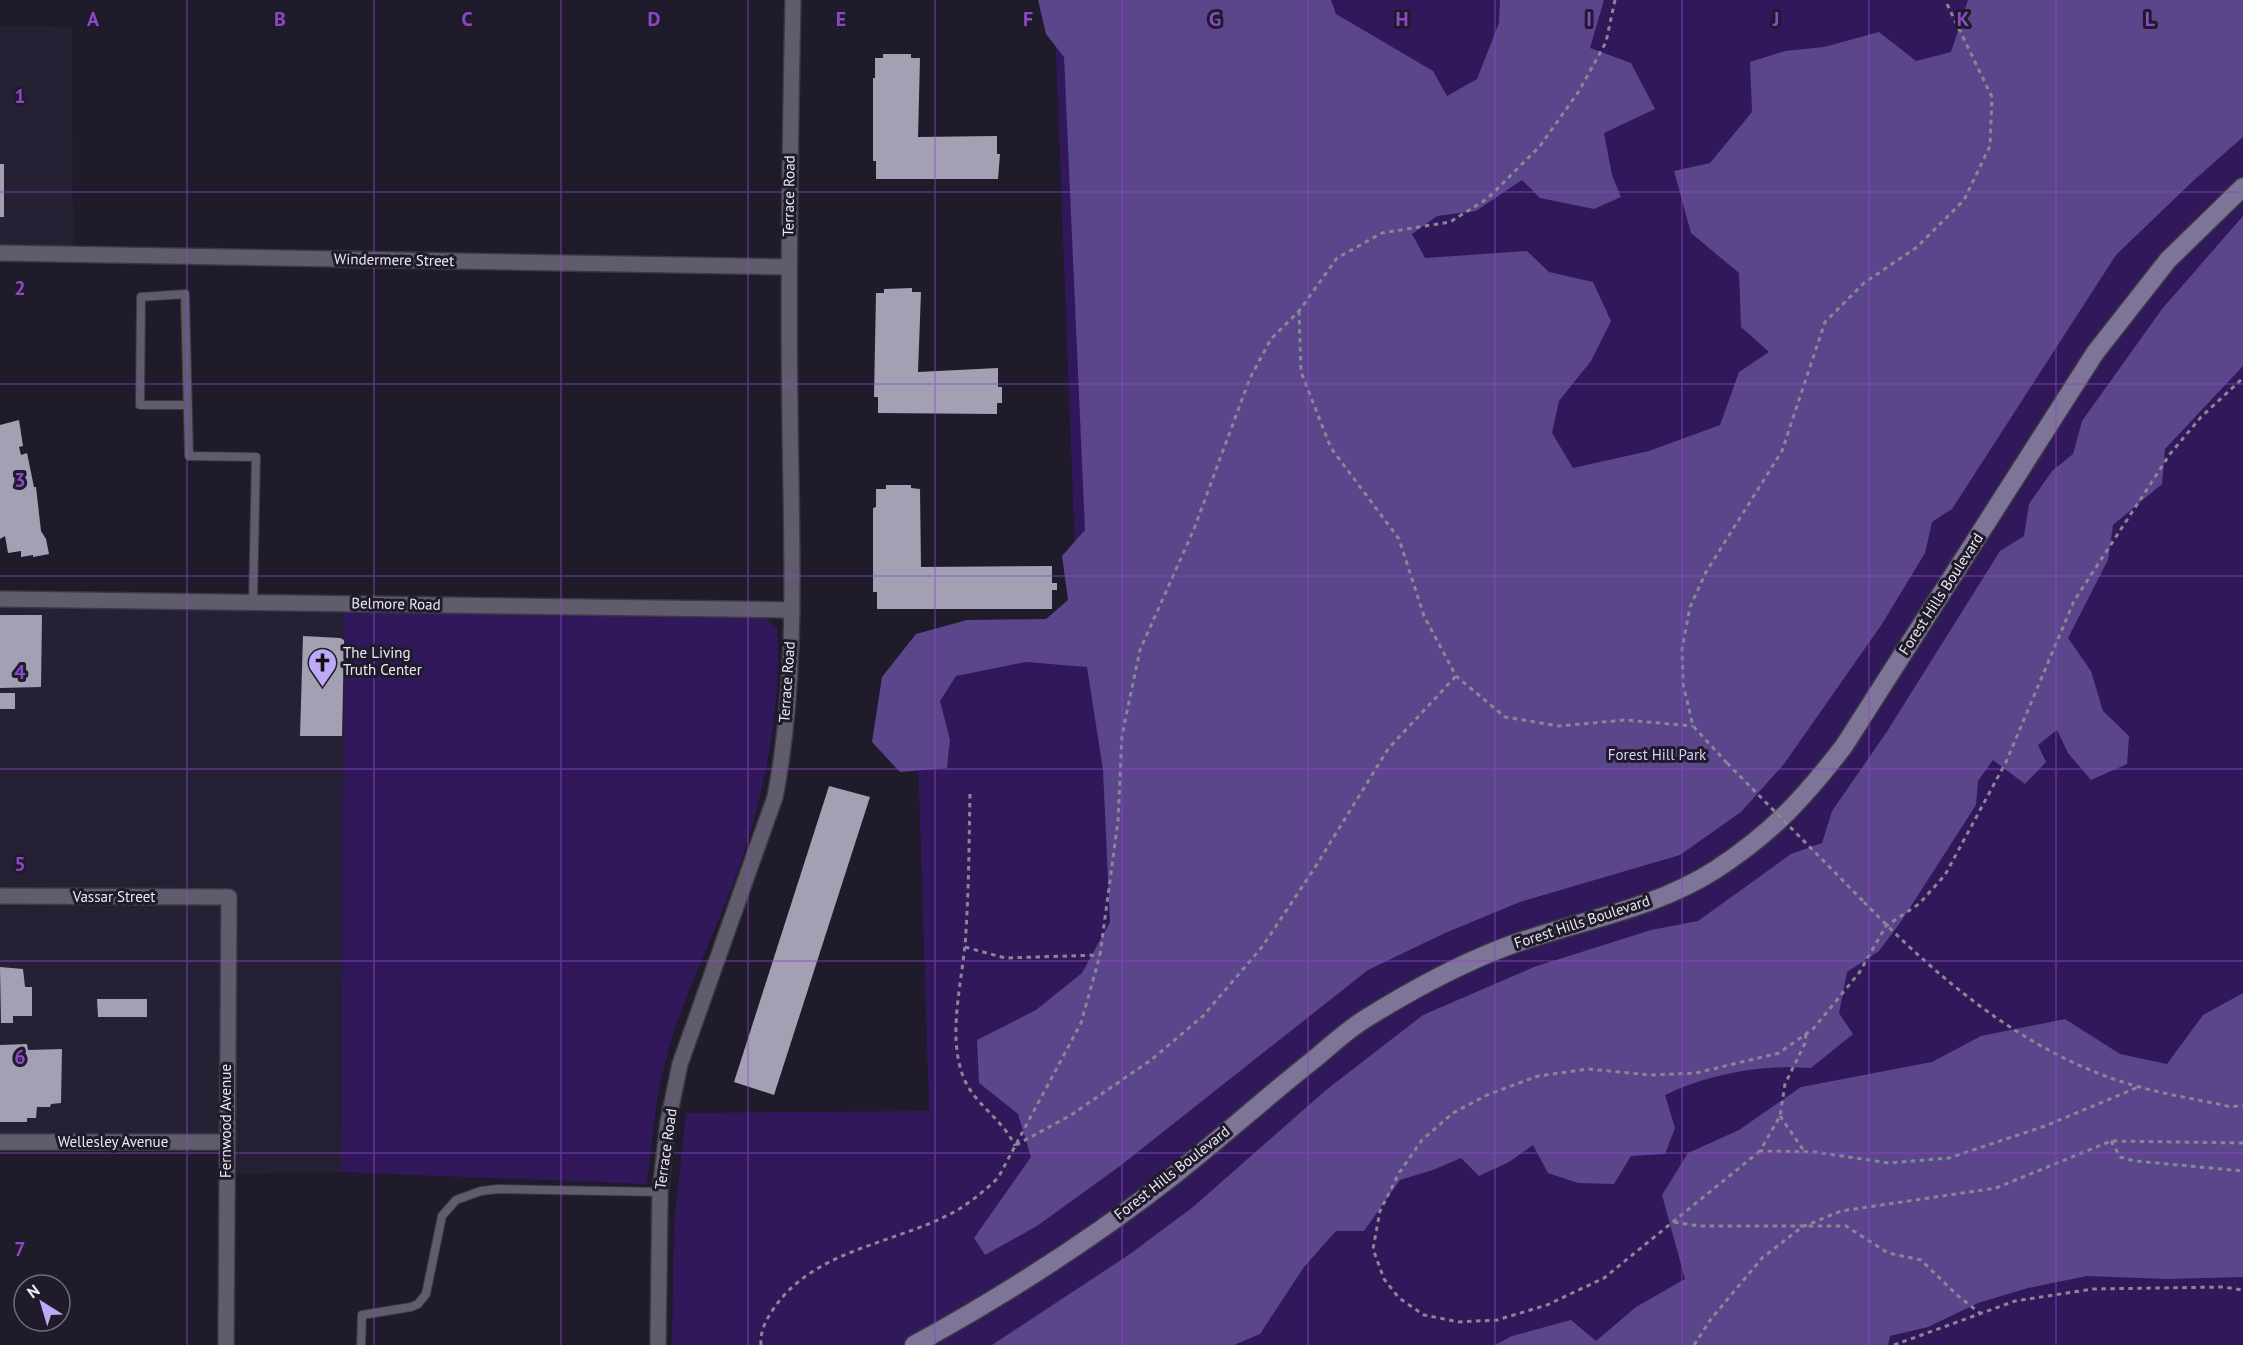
<svg xmlns="http://www.w3.org/2000/svg" width="2243" height="1345" font-family="'PT Sans',sans-serif">
	<rect width="100%" height="100%" fill="#1f1b2a"/>
	<!-- built -->
	<g fill="#262035">
		<polygon points="0,26 72,27 73,255 0,253"/>
		<polygon points="0,599 344,610 341,1172 226,1174 226,1143 0,1142"/>
	</g>
	<!-- green -->
	<g fill="#31185a">
		<polygon points="1054,0 2243,0 2243,1345 672,1345 674,1222 686,1113 929,1111 915,658 1079,657"/>
		<path d="M 344,610 L 762,615 L 777,628 C 783,719 759,820 725,904 C 703,958 677,1013 663,1071 C 654,1107 652,1147 647,1184 L 341,1172 Z"/>
	</g>
	<!-- forest -->
	<g fill="#5b458b">
		<polygon points="1038,0 1331,0 1336,14 1433,71 1447,96 1477,79 1499,23 1500,0 1604,0 1590,48 1631,63 1655,109 1604,133 1612,175 1621,197 1594,209 1540,198 1522,180 1476,211 1437,216 1412,234 1425,258 1527,251 1549,272 1593,282 1611,321 1591,361 1559,401 1552,433 1573,468 1649,451 1720,425 1739,372 1769,352 1741,327 1739,273 1691,233 1674,171 1710,163 1752,112 1750,62 1785,51 1824,47 1879,32 1916,61 1951,52 1968,0 2243,0 2243,137 2193,181 2116,255 1952,509 1932,522 1925,553 1882,624 1784,764 1741,812 1680,855 1520,902 1445,933 1368,970 1120,1166 1037,1226 985,1255 974,1238 1031,1157 1018,1114 979,1083 977,1040 1036,1010 1082,973 1110,922 1103,770 1087,667 1026,662 956,676 940,701 950,740 947,768 900,772 872,742 882,677 916,634 967,620 1046,619 1068,600 1062,556 1085,530 1064,57 1046,34"/>
		<path d="M 2243,216 L 2243,366 L 2165,449 L 2162,484 L 2113,525 L 2108,560 L 2068,638 L 2091,671 L 2103,711 L 2129,736 L 2127,764 L 2091,780 L 2068,753 L 2057,730 L 2038,745 L 2046,762 L 2025,784 L 1993,760 L 1978,781 L 1976,805 L 1902,920 L 1879,951 L 1847,972 L 1839,1013 L 1853,1034 L 1811,1068 C 1763,1064 1709,1074 1665,1095 L 1675,1128 L 1665,1154 L 1631,1156 L 1614,1184 L 1578,1183 L 1548,1173 L 1533,1145 L 1509,1162 L 1479,1176 L 1461,1158 L 1433,1170 L 1400,1180 L 1364,1231 L 1336,1231 L 1304,1267 L 1260,1334 L 1234,1345 L 992,1345 L 1130,1254 L 1193,1207 L 1326,1090 L 1423,1015 L 1534,967 L 1651,930 L 1698,921 L 1791,854 L 1822,843 L 1832,811 L 1886,733 L 2000,551 L 2024,536 L 2029,504 L 2052,471 L 2073,454 L 2082,421 L 2162,309 Z"/>
		<polygon points="2243,993 2243,1277 2167,1279 2087,1276 2028,1288 1978,1303 1928,1327 1890,1336 1888,1345 1495,1345 1512,1336 1571,1320 1596,1341 1636,1307 1685,1279 1662,1195 1688,1153 1739,1130 1801,1087 1932,1062 1981,1036 2065,1019 2120,1054 2167,1064 2203,1015"/>
	</g>
	<!-- building -->
	<g fill="#a4a0b4">
		<polygon points="883,54 911,54 911,58 920,58 918,137 997,136 997,154 1000,154 998,179 876,179 876,161 873,161 873,78 875,78 875,58 883,58"/>
		<rect x="0" y="164" width="4" height="53"/>
		<polygon points="912,288 912,292 921,292 918,372 998,368 998,387 1002,387 1002,403 997,403 997,414 878,413 878,397 874,397 876,293 884,293 884,289"/>
		<polygon points="19,420 23,446 19,447 21,455 27,453 34,487 36,487 41,531 46,539 49,554 33,557 33,555 21,557 21,551 8,553 5,536 0,539 0,425"/>
		<polygon points="886,485 911,485 911,488 920,489 921,567 1052,566 1052,583 1057,583 1057,590 1052,590 1052,609 877,609 877,592 873,592 873,508 876,507 876,489 886,489"/>
		<polygon points="0,615 42,615 41,687 0,688"/>
		<polygon points="303,636 340,638 344,640 342,736 300,736"/>
		<rect x="0" y="693" width="15" height="16"/>
		<polygon points="829,786 870,797 774,1095 734,1082"/>
		<polygon points="0,967 23,969 25,987 32,987 32,1016 13,1016 13,1023 1,1023"/>
		<polygon points="97,999 147,999 147,1017 98,1017"/>
		<polygon points="27,1044 28,1050 62,1049 61,1103 51,1104 50,1107 37,1107 36,1118 27,1118 27,1122 0,1122 0,1045"/>
	</g>
	<g fill="none" stroke-linecap="round" stroke-linejoin="round">
		<defs>
			<g id="lane">
				<polyline points="188,405 140,405 141,297 185,294 189,456 256,457 253,601"/>
				<polyline points="361,1345 362,1315 411,1307 418,1304 426,1294 442,1216 456,1200 481,1191 498,1189 660,1192"/>
			</g>
			<g id="street">
				<polyline points="0,253 788,267"/>
				<polyline points="0,599 792,610"/>
				<polyline points="0,896 229,897 226,1345"/>
				<polyline points="0,1142 226,1142"/>
				<path d="M 658,1345 L 660,1192 L 668,1122 L 680,1064 L 775,797 C 799,675 791,541 790,417 C 788,278 790,139 793,0"/>
			</g>
			<path id="secondary" d="M 914,1345 C 1005,1295 1091,1240 1173,1176 C 1220,1139 1265,1098 1312,1061 C 1329,1047 1346,1031 1365,1019 C 1410,991 1455,966 1505,947 C 1575,921 1651,911 1715,870 C 1771,834 1804,798 1844,746 L 2095,353 L 2168,260 L 2243,187"/>
		</defs>
		<!-- lane casing -->
		<use href="#lane" stroke="#3b3844" stroke-width="10"/>
		<!-- street casing -->
		<use href="#street" stroke="#3b3844" stroke-width="18"/>
		<!-- secondary casing -->
		<use href="#secondary" stroke="#3b3844" stroke-width="21"/>
		<!-- path -->
		<g stroke="#8a8794" stroke-width="3" stroke-dasharray="4.5 4.5" stroke-linecap="butt">
			<polyline points="1299,311 1301,372 1331,448 1399,539 1424,616 1456,676 1505,717 1559,726 1625,720 1693,726"/>
			<polyline points="1727,763 1693,726 1683,684 1682,649 1690,607 1706,572 1782,451 1825,322 1864,283 1917,247 1964,200 1990,146 1992,97 1945,0"/>
			<path d="M 970,794 C 969,839 969,885 966,931 C 964,978 945,1036 965,1081 C 977,1106 1004,1121 1015,1146"/>
			<path d="M 1864,902 C 1937,978 2026,1053 2129,1084 C 2161,1094 2197,1099 2231,1107 L 2243,1105"/>
			<polyline points="965,947 1005,958 1100,955"/>
			<polyline points="1806,1034 1805,1043 1785,1084 1780,1116 1760,1151 1815,1152 1889,1163 1949,1158 2045,1126 2141,1086"/>
			<polyline points="1780,1116 1804,1151"/>
			<polyline points="2111,1141 2120,1157 2135,1161 2243,1171"/>
			<polyline points="1016,1145 1071,1115 1151,1060 1203,1016 1262,947 1314,869 1388,749 1456,676"/>
			<polyline points="1760,1151 1604,1278 1547,1305 1497,1320 1459,1322 1424,1315 1399,1298 1384,1279 1373,1249 1380,1211 1399,1173 1422,1140 1453,1113 1487,1095 1538,1076 1588,1069 1650,1075 1696,1073 1779,1053 1813,1029 1859,973 1886,926 1919,904 1945,875 2006,762 2074,601 2170,454 2201,417 2243,378"/>
			<polyline points="1674,1222 1699,1226 1846,1226 1888,1253 1921,1260 1957,1295 1981,1314"/>
			<path d="M 761,1345 C 760,1332 765,1322 772,1311 C 812,1249 893,1245 954,1212 C 970,1203 984,1191 998,1178 L 1081,1023 L 1100,955 L 1118,821 L 1122,735 L 1140,650 L 1194,529 L 1250,378 L 1271,339 L 1299,311 L 1337,258 L 1382,233 L 1450,222 L 1487,199 L 1540,146 L 1579,91 L 1606,42 L 1615,0"/>
			<polyline points="1694,1345 1711,1319 1762,1258 1802,1227 1841,1211 1996,1188 2111,1141 2243,1143"/>
			<polyline points="1894,1345 2015,1301 2093,1289 2223,1287 2243,1290"/>
		</g>
		<!-- lane -->
		<use href="#lane" stroke="#605c6e" stroke-width="8"/>
		<!-- street -->
		<use href="#street" stroke="#605c6e" stroke-width="15"/>
		<!-- secondary -->
		<use href="#secondary" stroke="#7d7498" stroke-width="18"/>
		<!-- path-bridge -->
		<polyline stroke="#8a8794" stroke-width="3" stroke-dasharray="4.5 4.5" stroke-linecap="butt" points="1727,763 1864,902"/>
	</g>
	<!-- grid -->
	<path fill="none" stroke="#8c48c7" stroke-width="1.5" stroke-opacity="0.55" d="M 187,0 L 187,1345M 374,0 L 374,1345M 561,0 L 561,1345M 748,0 L 748,1345M 935,0 L 935,1345M 1122,0 L 1122,1345M 1308,0 L 1308,1345M 1495,0 L 1495,1345M 1682,0 L 1682,1345M 1869,0 L 1869,1345M 2056,0 L 2056,1345M 0,192 L 2243,192M 0,384 L 2243,384M 0,576 L 2243,576M 0,769 L 2243,769M 0,961 L 2243,961M 0,1153 L 2243,1153"/>
	<!-- icons -->
	<defs>
		<symbol id="church-pin" viewBox="-11 -11 22 30"><path d="M0 17L-7.5 6A9.5 9.5 0 1 1 7.5 6Z" fill="#bda9f5" stroke="#1f1b2a"/><path d="M-1.2-6h2.4v3.5h3.3v2.4h-3.3V6h-2.4V-.1h-3.3v-2.4h3.3Z" fill="#111"/></symbol>
	</defs>
	<g fill-rule="evenodd">
		<use href="#church-pin" x="306" y="646" width="33" height="45"/>
	</g>
	<g text-anchor="middle" stroke-width="6" stroke-linejoin="round" paint-order="stroke">
		<!-- street labels -->
		<g font-size="15" fill="#ece9f4" stroke="#1f1b2a">
			<text transform="translate(789 196) rotate(-89)" y="5">Terrace Road</text>
			<text transform="translate(394 260) rotate(1)" y="5">Windermere Street</text>
			<text transform="translate(1941 594) rotate(-57)" y="5">Forest Hills Boulevard</text>
			<text transform="translate(396 604) rotate(1)" y="5">Belmore Road</text>
			<text transform="translate(787 682) rotate(-86)" y="5">Terrace Road</text>
			<text x="114" y="902">Vassar Street</text>
			<text transform="translate(1582 922) rotate(-18)" y="5">Forest Hills Boulevard</text>
			<text transform="translate(226 1121) rotate(-90)" y="5">Fernwood Avenue</text>
			<text x="113" y="1147">Wellesley Avenue</text>
			<text transform="translate(666 1149) rotate(-82)" y="5">Terrace Road</text>
			<text transform="translate(1172 1173) rotate(-38)" y="5">Forest Hills Boulevard</text>
		</g>
		<!-- poi labels -->
		<g font-size="15" fill="#ece9f4" stroke="#1f1b2a" text-anchor="start">
			<text x="343" y="658">The Living<tspan x="343" dy="17">Truth Center</tspan></text>
		</g>
		<!-- park labels -->
		<g font-size="15" fill="#d8cff8" stroke="#1f1b2a">
			<text x="1657" y="760">Forest Hill Park</text>
		</g>
	</g>
	<g font-size="20" text-anchor="middle" font-weight="bold" fill="#8c48c7" stroke="#1f1b2a" stroke-width="6" stroke-linejoin="round" paint-order="stroke">
		<text x="93" y="26">A</text>
		<text x="280" y="26">B</text>
		<text x="467" y="26">C</text>
		<text x="654" y="26">D</text>
		<text x="841" y="26">E</text>
		<text x="1028" y="26">F</text>
		<text x="1215" y="26">G</text>
		<text x="1402" y="26">H</text>
		<text x="1589" y="26">I</text>
		<text x="1776" y="26">J</text>
		<text x="1963" y="26">K</text>
		<text x="2150" y="26">L</text>
		<text x="20" y="103">1</text>
		<text x="20" y="295">2</text>
		<text x="20" y="487">3</text>
		<text x="20" y="679">4</text>
		<text x="20" y="871">5</text>
		<text x="20" y="1064">6</text>
		<text x="20" y="1256">7</text>
	</g>
	<!-- north arrow -->
	<g transform="translate(42 1303) rotate(323)"><circle r="28" fill="#1f1b2a" stroke="#716d7b" stroke-width="1.5"/>
	<path d="M0-4.5L10 22L0 15L-10 22Z" fill="#bda9f5"/>
	<text y="-9" font-size="16" font-weight="bold" text-anchor="middle" fill="#ece9f4">N</text>
	</g>
</svg>
